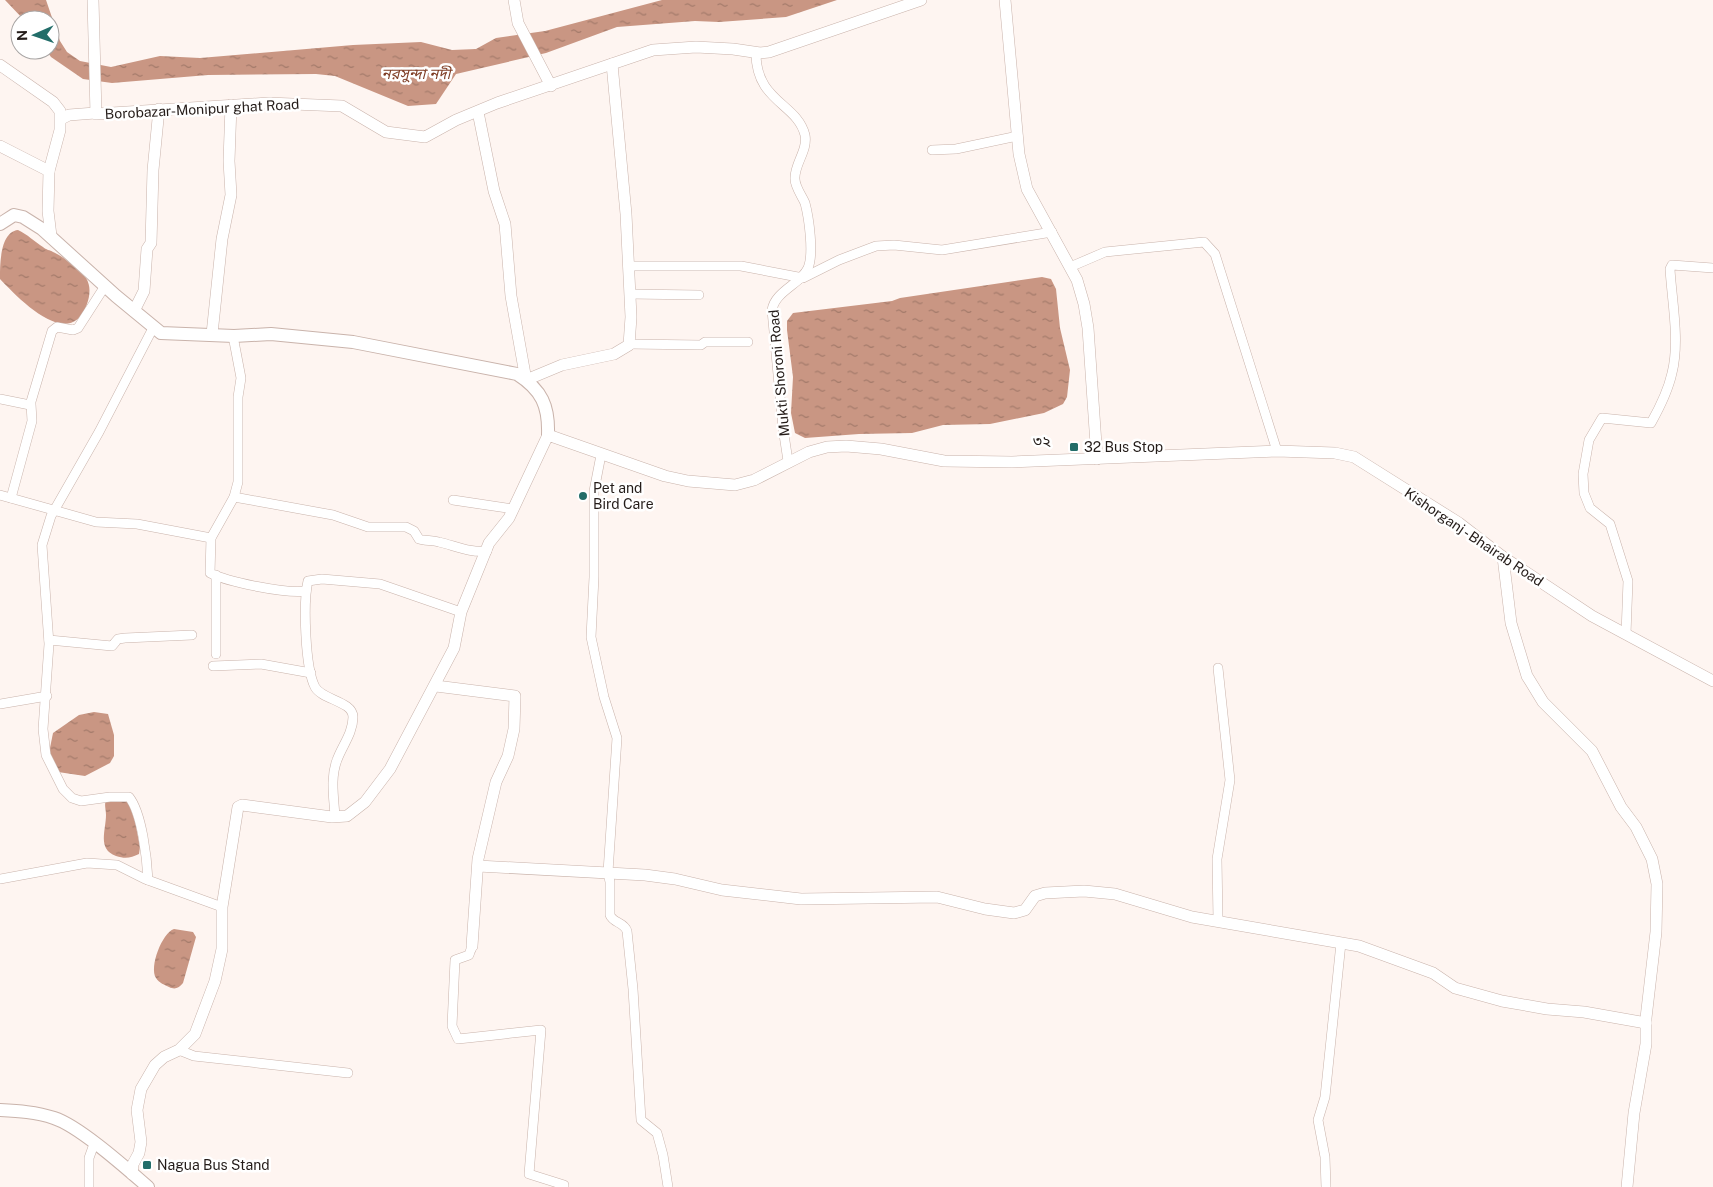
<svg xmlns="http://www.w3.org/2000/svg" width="1713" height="1187" font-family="'Public Sans','Noto Sans Bengali',sans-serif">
	<defs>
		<pattern id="water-ripples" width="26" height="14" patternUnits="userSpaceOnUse" patternTransform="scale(1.25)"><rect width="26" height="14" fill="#c99683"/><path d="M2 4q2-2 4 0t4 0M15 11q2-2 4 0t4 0" fill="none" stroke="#a37a6a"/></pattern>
	</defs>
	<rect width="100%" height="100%" fill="#fef5f1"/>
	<!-- water -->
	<g fill="url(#water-ripples)">
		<polygon points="5,0 46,0 60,41 67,52 80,61 111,67 160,56 200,58 353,45 421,42 452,50 476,49 496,38 545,31 662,0 837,0 786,17 719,22 695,21 617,27 546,53 456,74 436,104 408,106 335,76 316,74 208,75 112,83 83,79 51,57 46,50 50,50 50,20 24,20"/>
		<path d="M 18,230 C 27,234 35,242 43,247 C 46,250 50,250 53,252 C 63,256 79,270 86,278 C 91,286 90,295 87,304 C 70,352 20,300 0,279 C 0,264 0,232 18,230 Z"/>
		<polygon points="1042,277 1051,279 1056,289 1060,328 1070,370 1067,397 1063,404 1044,413 990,424 943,425 912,433 859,434 805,438 795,433 791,413 793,377 787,330 787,321 793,313 892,301 900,298"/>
		<polygon points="94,712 108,714 114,735 114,756 110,763 85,776 58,772 49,753 53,733 79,715"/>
		<path d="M 106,800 L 125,800 L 129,804 L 135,821 L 140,847 L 139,854 C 131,858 125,859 116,856 C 97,849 106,830 106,815 C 106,809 104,805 106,800 Z"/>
		<path d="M 174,929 L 193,932 L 196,937 L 183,983 C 179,988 175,990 169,987 C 165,985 159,983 156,978 C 149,967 162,933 174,929 Z"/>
	</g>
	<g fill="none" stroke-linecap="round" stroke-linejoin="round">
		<defs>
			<g id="minor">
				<path d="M 756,53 C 756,102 797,103 805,135 C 808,151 794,164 795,179 C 795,187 802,196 805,203 C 809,218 814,254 808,268 C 801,284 775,291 772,310 L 783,428 L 788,461"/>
				<polyline points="932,150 956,149 1018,136"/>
				<polyline points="628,266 741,266 803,278 839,260 876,246 894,245 942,250 1052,232"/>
				<polyline points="1070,267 1105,252 1204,242 1215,254 1277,451"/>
				<polyline points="630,294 699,295"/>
				<path d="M 233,336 L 241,378 L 238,397 L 238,482 L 234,497 L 211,538 L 210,573 C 228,582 286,594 306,591"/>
				<polyline points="629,344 701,345 705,342 748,342"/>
				<polyline points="0,399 30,405 52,331 57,327 73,330 78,328 105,286"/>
				<path d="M 601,455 L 594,491 L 594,577 L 591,637 L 604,697 L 617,738 L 608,872 L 610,882 L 610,915 C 613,923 624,922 627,931 L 633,989 L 641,1120 L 657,1133 L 663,1155 L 668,1187"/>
				<polyline points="0,495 96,522 137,524 211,538"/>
				<path d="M 234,497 L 333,515 L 368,527 L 406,527 L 414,531 L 419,539 C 425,541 432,540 439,542 C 456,546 470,553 487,551"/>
				<polyline points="11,498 32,421 31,404"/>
				<polyline points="453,500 513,509"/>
				<path d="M 1626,634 L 1628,581 L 1610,524 L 1590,508 L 1584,493 L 1583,474 L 1589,440 L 1602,418 L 1651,423 C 1660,407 1668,391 1672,373 C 1680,341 1672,302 1670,269 L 1672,265 L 1713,268"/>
				<polyline points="49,640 112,646 118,639 125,638 192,635"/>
				<polyline points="216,654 216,575"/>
				<polyline points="213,666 261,664 311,673"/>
				<polyline points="1218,668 1230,780 1217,859 1218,920"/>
				<polyline points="0,704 47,696"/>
				<path d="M 335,817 C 334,798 330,778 337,760 C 342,746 353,733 353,717 C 353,701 322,700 315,687 C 305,668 303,602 308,581 L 322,579 L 380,584 L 461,612"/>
				<polyline points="0,879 87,863 117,865 145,879 222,907"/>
				<path d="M 148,880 C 147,859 142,813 129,797 L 110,797 L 81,801 L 72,798 L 63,789 L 46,755 L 43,729 L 49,644 L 42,545 L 51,516 L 99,432 L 153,328"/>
				<polyline points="471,950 472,946 469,955 455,960 452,1026 458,1039 541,1030 529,1174 564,1185 564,1187"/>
				<polyline points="179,1050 194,1056 348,1073"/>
				<polyline points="89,1187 89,1158 94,1144"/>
				<polyline points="1326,1187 1325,1157 1318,1120 1325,1097 1341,943"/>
			</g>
			<g id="tertiary">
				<polyline points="93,0 96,114 268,103 342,106 386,132 425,137 456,120 497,103 653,50 696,47 733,49 760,53 769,52 921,0"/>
				<polyline points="514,0 518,23 551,86"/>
				<polyline points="1005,0 1019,154 1027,189 1077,280 1084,304 1088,328 1097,459"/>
				<polyline points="0,65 53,102 60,111 60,130 49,171"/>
				<polyline points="478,112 494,191 505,224 511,296 526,380 562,365 614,354 629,345 631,317 626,214 612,64"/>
				<polyline points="61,119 69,115 95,113"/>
				<polyline points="0,146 49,171 48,211 51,236"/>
				<polyline points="134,311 144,291 147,249 151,243 153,170 159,109"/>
				<polyline points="212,334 222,239 231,195 229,161 231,105"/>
				<polyline points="1503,557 1511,623 1527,676 1543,702 1592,751 1621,807 1636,827 1652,859 1657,884 1656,932 1646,1018 1646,1044 1634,1113 1627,1187"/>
				<polyline points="436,686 515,696 514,729 508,756 496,782 478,859 472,946"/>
				<polyline points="478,866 645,875 675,879 722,890 801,899 937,897 985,909 1014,913 1025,910 1035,896 1045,893 1084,891 1115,894 1192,917 1359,946 1433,973 1455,988 1502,1001 1547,1009 1584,1012 1646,1023"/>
				<polyline points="132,1174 133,1164 139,1153 141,1142 137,1110 141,1089 155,1065 164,1057 179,1050 195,1034 215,981 222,949 222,907 238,807 242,805 332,817 347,816 365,802 390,769 454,648 461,612 489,543 509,518 548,435 665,476 688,481 735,485 754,480 809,452 827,447 846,446 881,449 944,461 1012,462 1277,451 1335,453 1354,457 1459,523 1503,557 1592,616 1713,681"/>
			</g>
			<g id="secondary">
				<path d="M 0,224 L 14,215 L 23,217 L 42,229 L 116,296 L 161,333 L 234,336 L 271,334 L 353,342 L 517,374 C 542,390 549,406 548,435"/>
				<path d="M 0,1110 C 18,1111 36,1112 54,1118 C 79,1126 126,1168 148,1187"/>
			</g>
		</defs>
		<!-- minor casing -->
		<use href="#minor" stroke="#c9b3ab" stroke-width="10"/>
		<!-- tertiary casing -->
		<use href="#tertiary" stroke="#c9b3ab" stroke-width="12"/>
		<!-- secondary casing -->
		<use href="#secondary" stroke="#c9b3ab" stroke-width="14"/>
		<!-- minor -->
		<use href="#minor" stroke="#fff" stroke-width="9"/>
		<!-- tertiary -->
		<use href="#tertiary" stroke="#fff" stroke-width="11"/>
		<!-- secondary -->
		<use href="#secondary" stroke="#fff" stroke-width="12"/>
	</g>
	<!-- markers -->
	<g fill="#226d69" stroke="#fff" stroke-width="2">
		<rect x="1069" y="442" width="10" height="10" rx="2.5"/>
		<circle cx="583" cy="496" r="5"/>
		<rect x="142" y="1160" width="10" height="10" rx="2.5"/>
	</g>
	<g text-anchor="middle" stroke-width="5" stroke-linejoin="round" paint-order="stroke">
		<!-- street labels -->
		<g font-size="14" fill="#241c19" stroke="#fff">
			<text transform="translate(202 109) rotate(-3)" y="5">Borobazar-Monipur ghat Road</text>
			<text transform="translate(779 373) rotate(-95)" y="5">Mukti Shoroni Road</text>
			<text transform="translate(1474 537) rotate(34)" y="5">Kishorganj - Bhairab Road</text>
		</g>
		<!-- poi labels -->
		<g font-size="14" fill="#241c19" stroke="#fff" text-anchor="start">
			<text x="1084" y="452">32 Bus Stop</text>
			<text x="593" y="493">Pet and<tspan x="593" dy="16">Bird Care</tspan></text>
			<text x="157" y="1170">Nagua Bus Stand</text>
		</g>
		<!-- water labels -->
		<g font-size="15" font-style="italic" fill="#7f3d25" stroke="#fff">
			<text x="416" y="79">নরসুন্দা নদী</text>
		</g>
		<!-- neighbourhood labels -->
		<g font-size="15" fill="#241c19" stroke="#fff">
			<text x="1042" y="446">৩২</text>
		</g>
	</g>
	<!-- north arrow -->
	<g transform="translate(35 35) rotate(268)"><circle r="24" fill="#ffffff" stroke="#a7a4a3"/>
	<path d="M0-4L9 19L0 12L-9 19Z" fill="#226d69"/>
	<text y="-8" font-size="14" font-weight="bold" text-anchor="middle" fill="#241c19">N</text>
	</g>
</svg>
